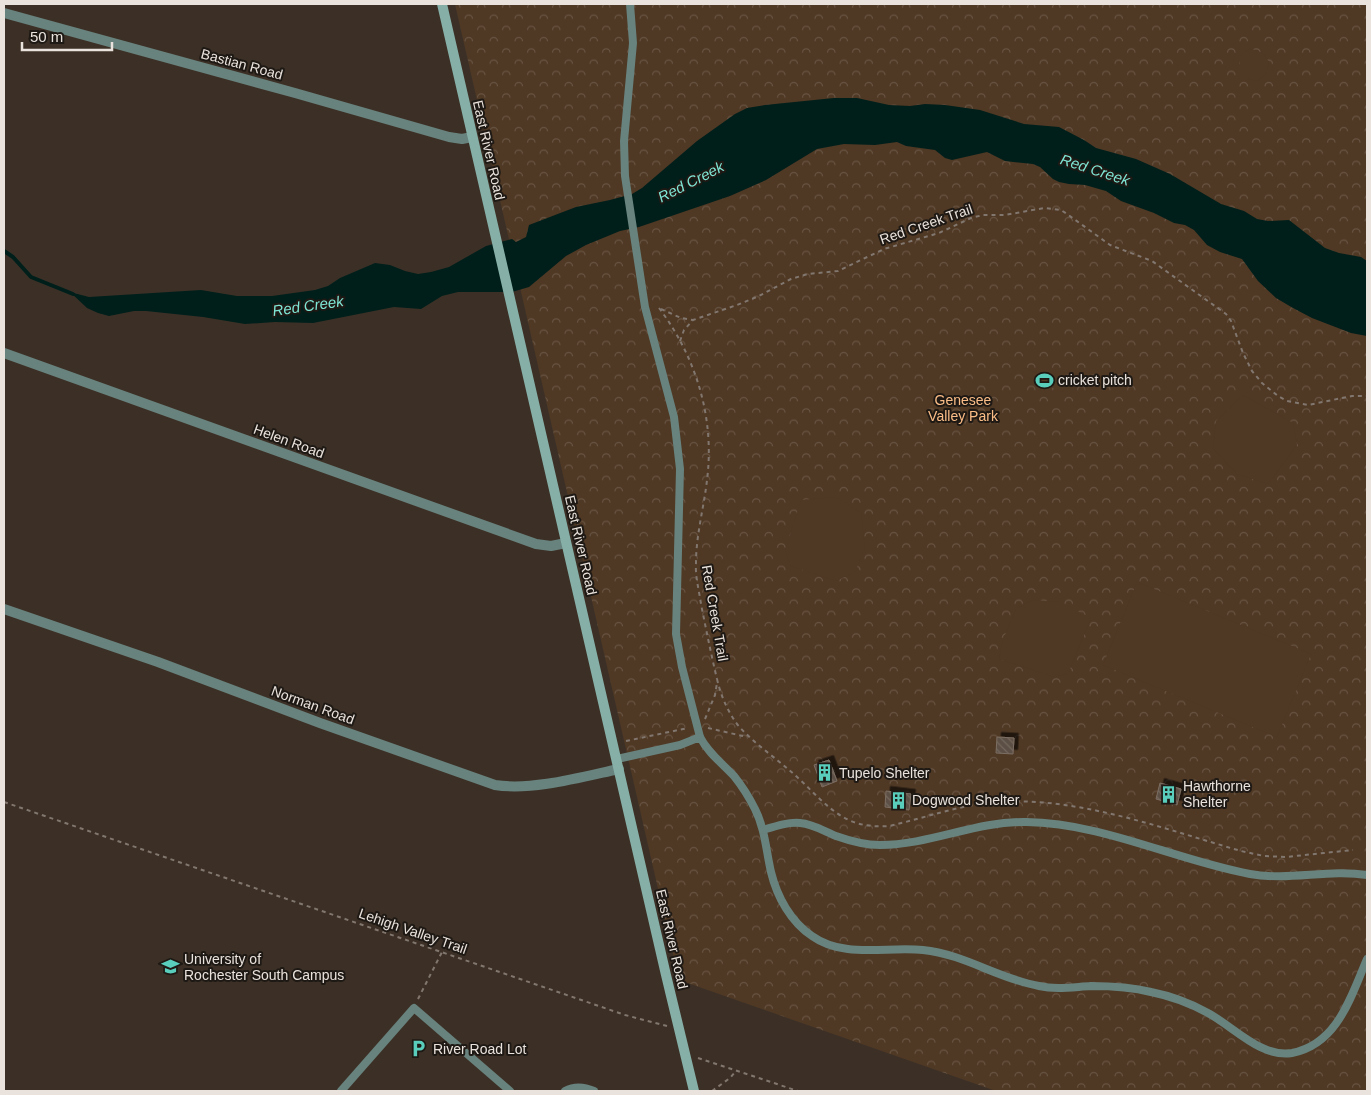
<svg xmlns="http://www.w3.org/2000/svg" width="1371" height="1095" font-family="Arial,sans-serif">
	<defs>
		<pattern id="park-crowns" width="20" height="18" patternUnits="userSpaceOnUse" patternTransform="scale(1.25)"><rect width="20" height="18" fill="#4f3824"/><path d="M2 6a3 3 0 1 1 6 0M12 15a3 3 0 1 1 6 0" fill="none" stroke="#685443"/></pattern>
		<pattern id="building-back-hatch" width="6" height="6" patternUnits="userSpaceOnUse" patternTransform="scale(1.25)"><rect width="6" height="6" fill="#5c4f44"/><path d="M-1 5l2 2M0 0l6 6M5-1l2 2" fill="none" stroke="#74685e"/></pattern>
		<filter id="shadow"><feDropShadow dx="4.5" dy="-4.5" stdDeviation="0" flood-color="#0009"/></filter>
	</defs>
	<rect width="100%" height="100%" fill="#3c3026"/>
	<!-- park -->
	<polygon fill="url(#park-crowns)" points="455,4 1367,4 1367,1091 996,1091 679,980"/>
	<!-- pitch -->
	<g fill="#4f3824">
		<path d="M 1251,49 C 1261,51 1267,55 1269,64 L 1265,75 L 1257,81 L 1246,78 L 1240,66 L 1240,56 L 1245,51 Z"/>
		<polygon points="1025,368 1065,385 1063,392 1022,375"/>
		<polygon points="1243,395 1293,423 1297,445 1268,484 1237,474 1213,448 1216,421"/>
		<polygon points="836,497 861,513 865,548 855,572 836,581 791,566 785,551 801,500"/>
		<polygon points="1137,582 1311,654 1277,737 1103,665"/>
		<polygon points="1032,600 1059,602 1091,618 1068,674 1054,677 999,659 1003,640 1016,609"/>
	</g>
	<!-- water -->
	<polygon fill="#001f1b" points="834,98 857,98 889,105 910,106 925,104 945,105 980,110 1024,124 1059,127 1084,140 1096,148 1136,159 1170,174 1221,204 1244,211 1257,219 1268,221 1289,220 1325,248 1339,253 1361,257 1367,261 1367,336 1351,333 1312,318 1293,308 1276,298 1258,281 1242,259 1220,252 1207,245 1194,230 1185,225 1174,223 1154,213 1121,201 1106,191 1085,185 1069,184 1059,182 1053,179 1040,167 1033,164 1005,161 987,152 952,160 945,158 935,150 906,146 897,142 875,145 844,144 817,149 766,180 730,196 639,227 620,231 586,245 566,256 529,287 512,292 458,292 442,296 421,309 394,307 313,323 275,322 245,324 203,317 146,311 134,311 109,316 98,313 87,308 70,292 89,297 201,290 237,296 272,296 315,290 328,286 340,278 375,263 390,265 405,271 418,274 431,272 449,267 486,246 512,239 516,242 526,237 529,225 576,207 610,200 632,194 642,188 697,141 735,114 747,108 765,105"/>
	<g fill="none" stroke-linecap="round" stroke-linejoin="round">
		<!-- stream -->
		<polyline stroke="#001f1b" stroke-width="4" points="4,251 13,257 31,277 73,294"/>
	</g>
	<!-- building -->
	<g fill="url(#building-back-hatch)" stroke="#7c6e63" filter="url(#shadow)">
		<polygon points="997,737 1014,738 1013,754 996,753"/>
		<polygon points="829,760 837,781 822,787 814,765"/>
		<polygon points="1160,783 1181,789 1177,805 1156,799"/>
		<polygon points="886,791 911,794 909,810 885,807"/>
	</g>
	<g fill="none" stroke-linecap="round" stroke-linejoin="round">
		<!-- path -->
		<g stroke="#82776f" stroke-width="2" stroke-dasharray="4 4" stroke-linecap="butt">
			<path d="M 659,308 C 696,357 715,418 707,480 C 704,507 696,535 696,563 C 695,576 699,590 701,604 C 706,629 711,654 717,679"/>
			<polyline points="661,309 681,318 693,320"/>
			<polyline points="680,341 684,330 693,320 737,305 759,296 791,279 808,274 838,271 884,249 939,233 971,218 983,215 1005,215 1044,208 1061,210 1067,214 1110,245 1152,261 1159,266 1226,314 1231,321 1243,353 1252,371 1262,383 1278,396 1287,401 1308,405 1352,396 1367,396"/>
			<path d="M 717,679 C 721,696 727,710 737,724 C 752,742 772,755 789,770 C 809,786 827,811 851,821 C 863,826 876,827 889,826 C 925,818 959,805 996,802 C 1077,796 1164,829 1241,851 L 1264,856 L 1286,857 L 1353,850"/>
			<polyline points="705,719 715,695 717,683"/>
			<polyline points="708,728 747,737"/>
			<polyline points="626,741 688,728"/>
			<polyline points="4,802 625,1015 667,1026"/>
			<polyline points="418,999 442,952"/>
			<polyline points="698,1058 798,1091"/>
			<polyline points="712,1091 730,1078 735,1072"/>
		</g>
		<!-- lane -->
		<g stroke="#68827d" stroke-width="8">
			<polyline points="630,4 633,43 624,141 625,176 645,307 674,417 680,469 676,634 682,667 700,737"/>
			<path d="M 617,759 L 680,745 L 700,737 C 708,753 722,763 734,776 C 742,786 749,797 755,809 C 765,829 766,850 771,872 C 777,897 791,922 812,936 C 844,959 887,946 923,950 C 964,954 999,979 1039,986 C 1056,990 1073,987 1091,986 C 1111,986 1131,987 1151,992 C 1171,996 1190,1003 1208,1013 C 1234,1027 1261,1058 1292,1053 C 1338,1044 1351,996 1367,959"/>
			<path d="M 763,830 C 776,826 788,822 800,823 C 813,824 824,831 836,836 C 850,841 865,845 880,845 C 930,845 976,821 1026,822 C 1103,823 1175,860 1250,874 C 1289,881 1328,869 1367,875"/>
			<polyline points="341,1091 414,1008 510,1091"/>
			<path d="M 565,1091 C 574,1086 585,1087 594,1091"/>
		</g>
		<!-- street -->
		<g stroke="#68827d" stroke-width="10">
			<polyline points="4,13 295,93 449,137 462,139 472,137"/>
			<polyline points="4,353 536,544 551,546 566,543"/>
			<path d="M 4,609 L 158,662 L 320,723 L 495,785 C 532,791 582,777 619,769"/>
		</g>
		<!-- secondary -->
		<polyline stroke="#85afa7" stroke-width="10" points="442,4 666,975 694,1091"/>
	</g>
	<!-- icons -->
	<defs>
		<symbol id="stadium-bare" viewBox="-9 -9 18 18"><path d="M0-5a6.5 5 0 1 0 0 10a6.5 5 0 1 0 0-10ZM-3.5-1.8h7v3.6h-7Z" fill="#5acebc" stroke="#1e1914" stroke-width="2.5" paint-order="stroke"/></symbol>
		<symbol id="building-bare" viewBox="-9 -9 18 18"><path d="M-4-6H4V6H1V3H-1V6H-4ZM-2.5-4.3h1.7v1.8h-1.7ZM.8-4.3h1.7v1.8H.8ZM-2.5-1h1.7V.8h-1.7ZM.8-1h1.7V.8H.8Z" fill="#5acebc" stroke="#1e1914" stroke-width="2.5" paint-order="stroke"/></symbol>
		<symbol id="university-bare" viewBox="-9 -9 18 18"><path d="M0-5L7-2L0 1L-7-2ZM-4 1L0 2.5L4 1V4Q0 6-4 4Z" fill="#5acebc" stroke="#1e1914" stroke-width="2.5" paint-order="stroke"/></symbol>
		<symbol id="parking-bare" viewBox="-9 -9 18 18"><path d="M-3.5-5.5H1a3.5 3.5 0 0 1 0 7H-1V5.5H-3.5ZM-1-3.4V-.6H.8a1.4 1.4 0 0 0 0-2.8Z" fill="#5acebc" stroke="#1e1914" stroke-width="2.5" paint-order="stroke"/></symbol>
	</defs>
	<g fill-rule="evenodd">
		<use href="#stadium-bare" x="1032" y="368" width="25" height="25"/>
		<use href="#building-bare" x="812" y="760" width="25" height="25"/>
		<use href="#building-bare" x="1156" y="782" width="25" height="25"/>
		<use href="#building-bare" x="886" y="788" width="25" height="25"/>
		<use href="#university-bare" x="158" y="954" width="25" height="25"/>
		<use href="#parking-bare" x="406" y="1036" width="25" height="25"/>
	</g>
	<g text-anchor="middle" stroke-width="4" stroke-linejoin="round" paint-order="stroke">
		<!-- street labels -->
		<g font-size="14" fill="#eae2dc" stroke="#1e1914">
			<text transform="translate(242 64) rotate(15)" y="5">Bastian Road</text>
			<text transform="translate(489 150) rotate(77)" y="5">East River Road</text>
			<text transform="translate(926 224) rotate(-19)" y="5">Red Creek Trail</text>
			<text transform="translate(289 441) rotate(20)" y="5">Helen Road</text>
			<text transform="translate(581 545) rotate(77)" y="5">East River Road</text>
			<text transform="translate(715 613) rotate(80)" y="5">Red Creek Trail</text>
			<text transform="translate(313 705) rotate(20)" y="5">Norman Road</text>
			<text transform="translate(413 931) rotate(19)" y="5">Lehigh Valley Trail</text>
			<text transform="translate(672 939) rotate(77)" y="5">East River Road</text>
		</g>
		<!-- poi labels -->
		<g font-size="14" fill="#eae2dc" stroke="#1e1914" text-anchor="start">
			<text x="1058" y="385">cricket pitch</text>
			<text x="839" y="778">Tupelo Shelter</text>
			<text x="1183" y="791">Hawthorne<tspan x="1183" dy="16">Shelter</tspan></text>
			<text x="912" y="805">Dogwood Shelter</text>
			<text x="184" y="964">University of<tspan x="184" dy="16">Rochester South Campus</tspan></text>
			<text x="433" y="1054">River Road Lot</text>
		</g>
		<!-- park labels -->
		<g font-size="14" fill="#fbbd87" stroke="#1e1914">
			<text x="963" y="405">Genesee<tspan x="963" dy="16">Valley Park</tspan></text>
		</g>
		<!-- water labels -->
		<g font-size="15" font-style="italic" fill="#7fe6d5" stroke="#1e1914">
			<text transform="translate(1095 170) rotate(18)" y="5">Red Creek</text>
			<text transform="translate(691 182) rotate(-27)" y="5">Red Creek</text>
			<text transform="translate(308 306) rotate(-8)" y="5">Red Creek</text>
		</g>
	</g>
	<!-- border -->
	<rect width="1371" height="1095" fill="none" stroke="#eae2dc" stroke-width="10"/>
	<!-- scale -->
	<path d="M22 42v8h90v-8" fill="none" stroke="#eae2dc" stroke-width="2.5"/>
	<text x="30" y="42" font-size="15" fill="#eae2dc" stroke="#1e1914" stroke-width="4" paint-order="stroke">50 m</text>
</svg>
